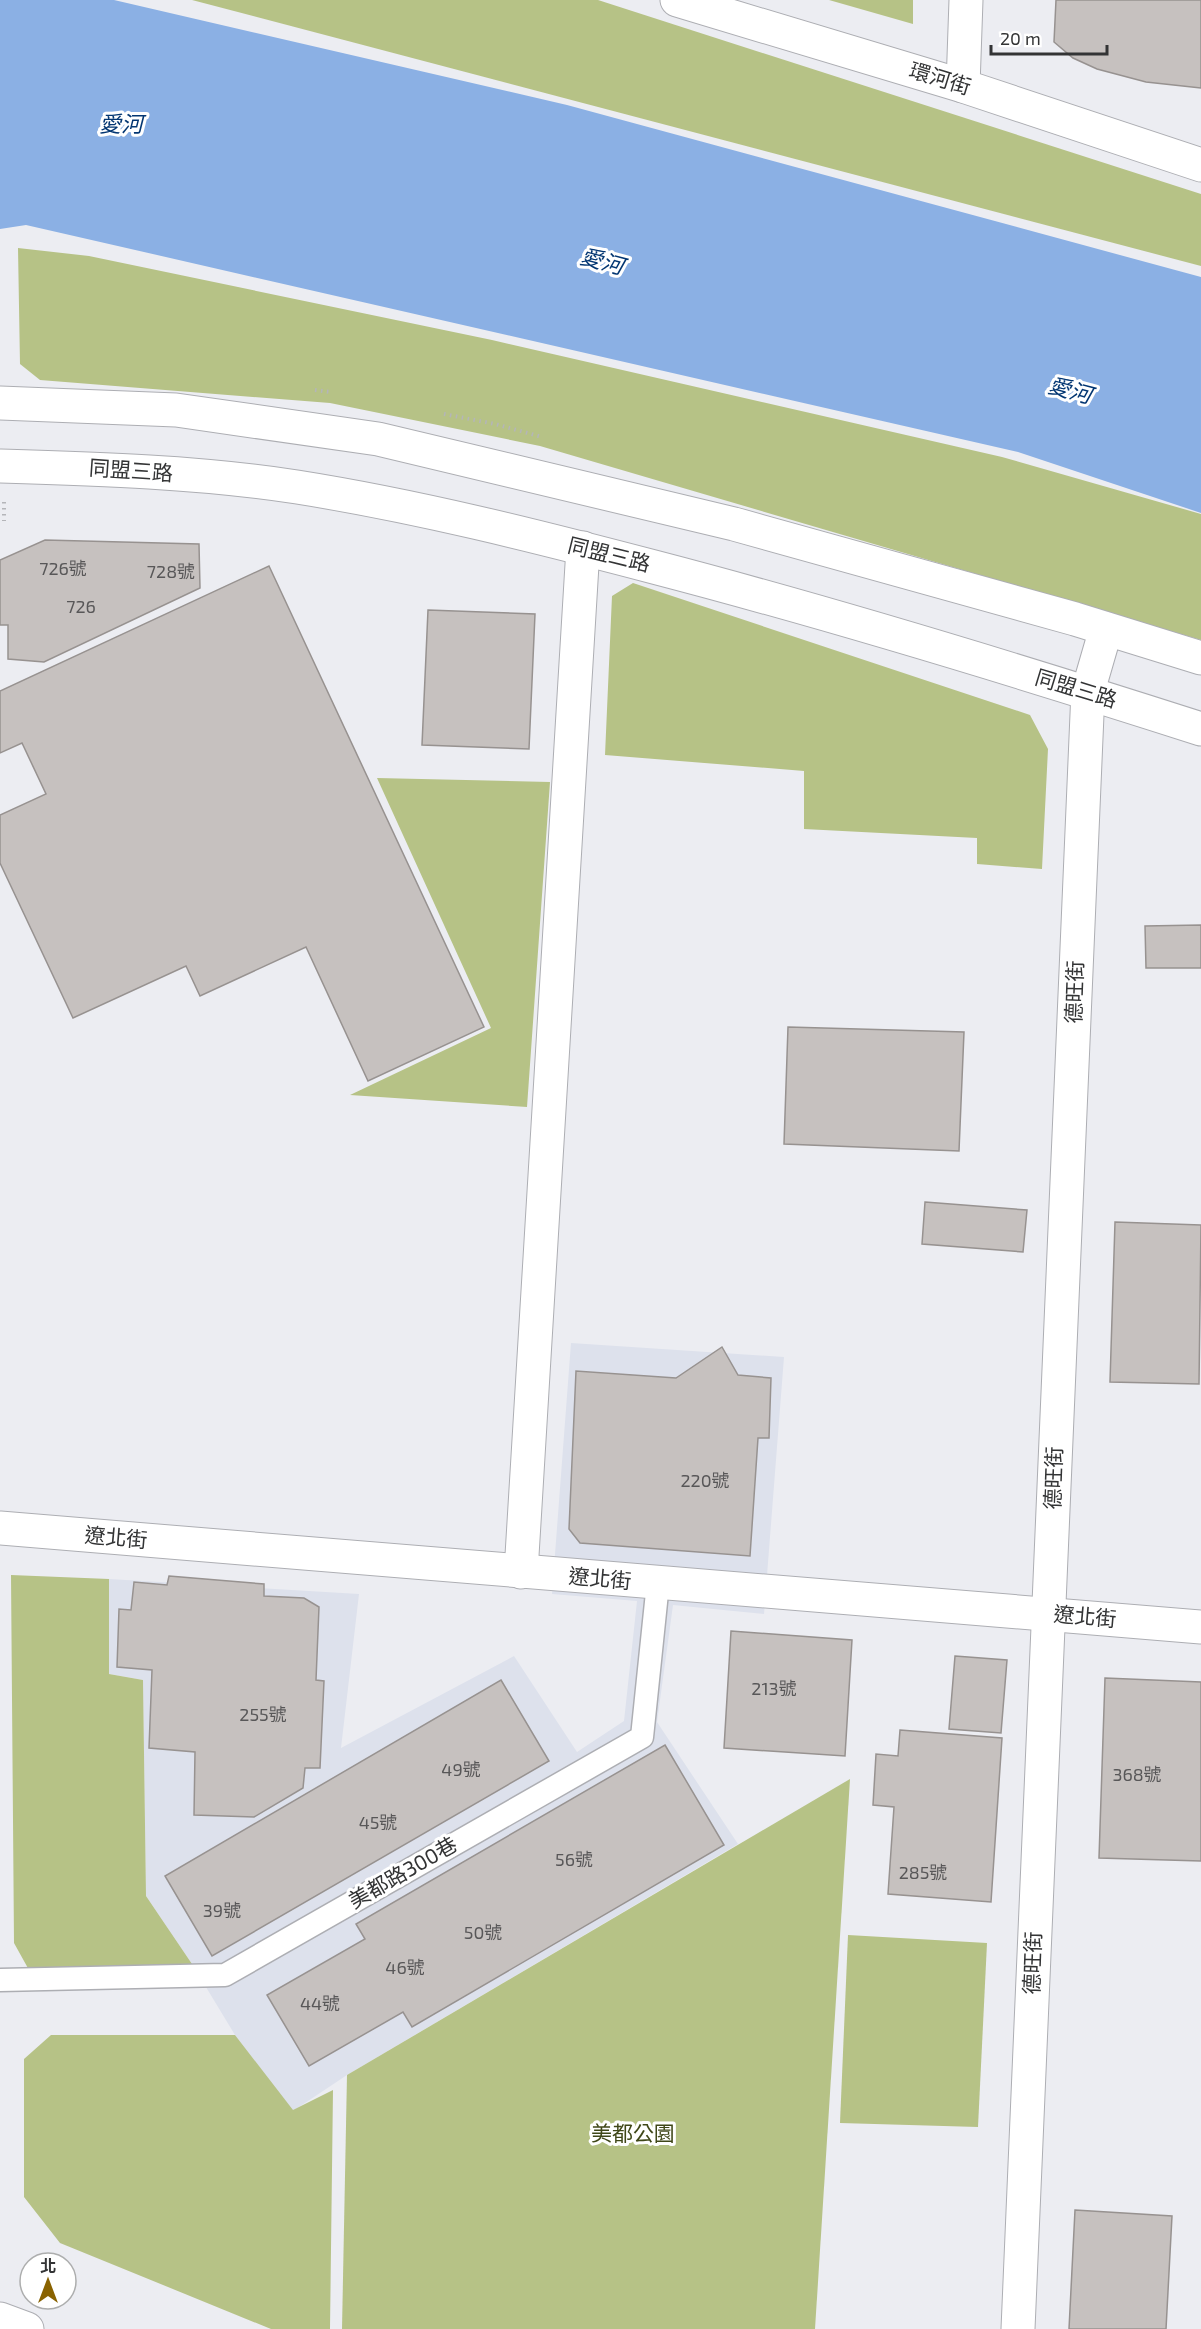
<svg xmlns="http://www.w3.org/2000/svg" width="1201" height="2329" font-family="'Exo 2','Noto Sans TC',sans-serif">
	<rect width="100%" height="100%" fill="#ecedf2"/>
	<!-- built -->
	<polygon fill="#dde1ec" points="571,1343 784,1357 764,1614 673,1605 657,1722 738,1844 347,2075 293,2111 235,2035 192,1964 146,1896 143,1680 109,1674 109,1579 359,1594 341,1748 514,1656 577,1752 624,1721 637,1601 552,1594"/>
	<!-- green -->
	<g fill="#b6c286">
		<polygon points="192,0 598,0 1201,194 1201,266"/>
		<polygon points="829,0 913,0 913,24"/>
		<polygon points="18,248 89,256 492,340 1002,457 1201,514 1201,640 540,446 330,403 40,380 20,364"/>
		<polygon points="633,583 1030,715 1048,749 1042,869 977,864 977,838 804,829 804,771 605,755 612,596"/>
		<polygon points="377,778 550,782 527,1107 350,1095 491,1028"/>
		<polygon points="11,1575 109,1579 109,1674 143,1680 146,1896 192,1964 29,1970 14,1943"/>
		<polygon points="850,1779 815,2329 342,2329 347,2075"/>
		<polygon points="848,1935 987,1943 978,2127 840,2123"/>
		<polygon points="51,2035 235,2035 293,2110 333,2090 330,2329 271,2329 60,2243 24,2197 24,2059"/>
	</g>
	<!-- water -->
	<polygon fill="#8bb0e4" points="0,0 114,0 567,105 1201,277 1201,513 1018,452 26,225 0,229"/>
	<!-- building -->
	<g fill="#c6c1bf" stroke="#979290" stroke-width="1.5">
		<polygon points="1056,0 1201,0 1201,88 1146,82 1097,69 1073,58 1054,42"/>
		<polygon points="45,540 199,544 200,588 44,662 8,659 8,625 0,625 0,560"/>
		<polygon points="269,566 484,1027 368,1081 306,947 200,996 186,966 73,1018 0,863 0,815 46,794 22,743 0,753 0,691"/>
		<polygon points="428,610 535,614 529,749 422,745"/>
		<polygon points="1201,925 1201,968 1146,968 1145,926"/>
		<polygon points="788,1027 964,1032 959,1151 784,1144"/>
		<polygon points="925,1202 1027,1210 1023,1252 922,1244"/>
		<polygon points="1115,1222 1201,1225 1199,1384 1110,1382"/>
		<polygon points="722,1347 738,1375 771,1378 769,1438 758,1438 750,1556 580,1543 569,1529 576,1371 676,1378"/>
		<polygon points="169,1576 264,1584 264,1596 304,1598 319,1607 316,1680 324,1681 320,1768 305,1768 303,1788 254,1817 194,1815 195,1752 149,1748 152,1670 117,1667 119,1609 131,1610 134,1582 167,1585"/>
		<polygon points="731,1631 852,1640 845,1756 724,1748"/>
		<polygon points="955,1656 1007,1660 1001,1733 949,1729"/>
		<polygon points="1105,1678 1201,1682 1201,1861 1099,1858"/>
		<polygon points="501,1680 549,1761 212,1956 165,1876"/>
		<polygon points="900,1730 1002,1738 991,1902 888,1894 894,1807 873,1805 876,1754 898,1756"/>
		<polygon points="665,1745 724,1845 412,2027 403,2012 309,2066 267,1995 365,1939 356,1924"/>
		<polygon points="1075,2210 1172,2216 1166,2329 1069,2329"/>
	</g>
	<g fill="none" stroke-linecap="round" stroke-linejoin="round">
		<defs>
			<polyline id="lane" points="0,1980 225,1975 642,1737 658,1583"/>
			<g id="street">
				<polyline points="677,0 963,86 1201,165"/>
				<polyline points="963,86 966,0"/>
				<polyline points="0,1528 1201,1627"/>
				<polyline points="521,1572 583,548"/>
				<polyline points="1018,2329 1088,691 1106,629"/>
			</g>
			<g id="secondary">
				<polyline points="0,403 176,410 378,439 734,524 1075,619 1201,658"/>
				<path d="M 0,466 C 99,469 199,472 297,487 C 417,506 536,536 654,567 C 838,615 1020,671 1201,729"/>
				<polyline points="0,2319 27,2329"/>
			</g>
		</defs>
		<!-- lane casing -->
		<use href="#lane" stroke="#adaeb3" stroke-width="25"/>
		<!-- street casing -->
		<use href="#street" stroke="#adaeb3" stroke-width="35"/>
		<!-- secondary casing -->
		<use href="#secondary" stroke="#adaeb3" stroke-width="35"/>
		<!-- path -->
		<g stroke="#b4b5b9" stroke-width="4" stroke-dasharray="1.5 4.5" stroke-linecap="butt">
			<polyline points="315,390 331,392"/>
			<polyline points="444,414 495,424 542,437"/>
			<polyline points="4,502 4,521"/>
		</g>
		<!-- lane -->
		<use href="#lane" stroke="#fff" stroke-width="22"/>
		<!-- street -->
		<use href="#street" stroke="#fff" stroke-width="33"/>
		<!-- secondary -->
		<use href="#secondary" stroke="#fff" stroke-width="33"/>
	</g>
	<g text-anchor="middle" stroke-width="6" stroke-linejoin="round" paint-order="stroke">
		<!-- number labels -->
		<g font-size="18" fill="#585758">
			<text x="63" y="575">726號</text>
			<text x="171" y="578">728號</text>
			<text x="81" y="613">726</text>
			<text x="705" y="1487">220號</text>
			<text x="774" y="1695">213號</text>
			<text x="263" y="1721">255號</text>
			<text x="461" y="1776">49號</text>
			<text x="1137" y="1781">368號</text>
			<text x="378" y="1829">45號</text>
			<text x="574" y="1866">56號</text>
			<text x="923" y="1879">285號</text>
			<text x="222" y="1917">39號</text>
			<text x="483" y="1939">50號</text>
			<text x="405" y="1974">46號</text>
			<text x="320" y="2010">44號</text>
		</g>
		<!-- street labels -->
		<g font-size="21" fill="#333435" stroke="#fff">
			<text transform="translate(940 79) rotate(17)" y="7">環河街</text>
			<text transform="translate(131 471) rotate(4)" y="7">同盟三路</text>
			<text transform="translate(609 555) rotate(14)" y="7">同盟三路</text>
			<text transform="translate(1076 689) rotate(17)" y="7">同盟三路</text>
			<text transform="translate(1075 992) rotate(-88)" y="7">德旺街</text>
			<text transform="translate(1054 1478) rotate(-88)" y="7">德旺街</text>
			<text transform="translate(116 1538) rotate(5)" y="7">遼北街</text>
			<text transform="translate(600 1579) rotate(5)" y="7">遼北街</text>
			<text transform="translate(1085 1617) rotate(5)" y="7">遼北街</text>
			<text transform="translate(403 1873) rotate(-30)" y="7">美都路300巷</text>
			<text transform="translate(1033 1963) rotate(-88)" y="7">德旺街</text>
		</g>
		<!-- park labels -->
		<g font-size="21" fill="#3f4718" stroke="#fff">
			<text x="633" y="2141">美都公園</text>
		</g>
		<!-- water labels -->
		<g font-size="22" font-style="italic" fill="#033672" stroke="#fff">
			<text x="121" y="132">愛河</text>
			<text transform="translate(602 261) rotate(15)" y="8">愛河</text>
			<text transform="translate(1070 390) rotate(15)" y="8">愛河</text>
		</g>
	</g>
	<!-- north arrow -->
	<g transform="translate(48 2281)"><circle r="28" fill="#ffffff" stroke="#adaeae" stroke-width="1.5"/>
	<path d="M0-4.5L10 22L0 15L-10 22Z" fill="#896200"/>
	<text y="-9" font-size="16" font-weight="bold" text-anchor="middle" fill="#333435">北</text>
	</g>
	<!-- scale -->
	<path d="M991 45v9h116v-9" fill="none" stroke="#333435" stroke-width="3"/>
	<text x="1000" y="45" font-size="18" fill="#333435" stroke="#ffffff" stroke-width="4.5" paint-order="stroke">20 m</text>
</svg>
